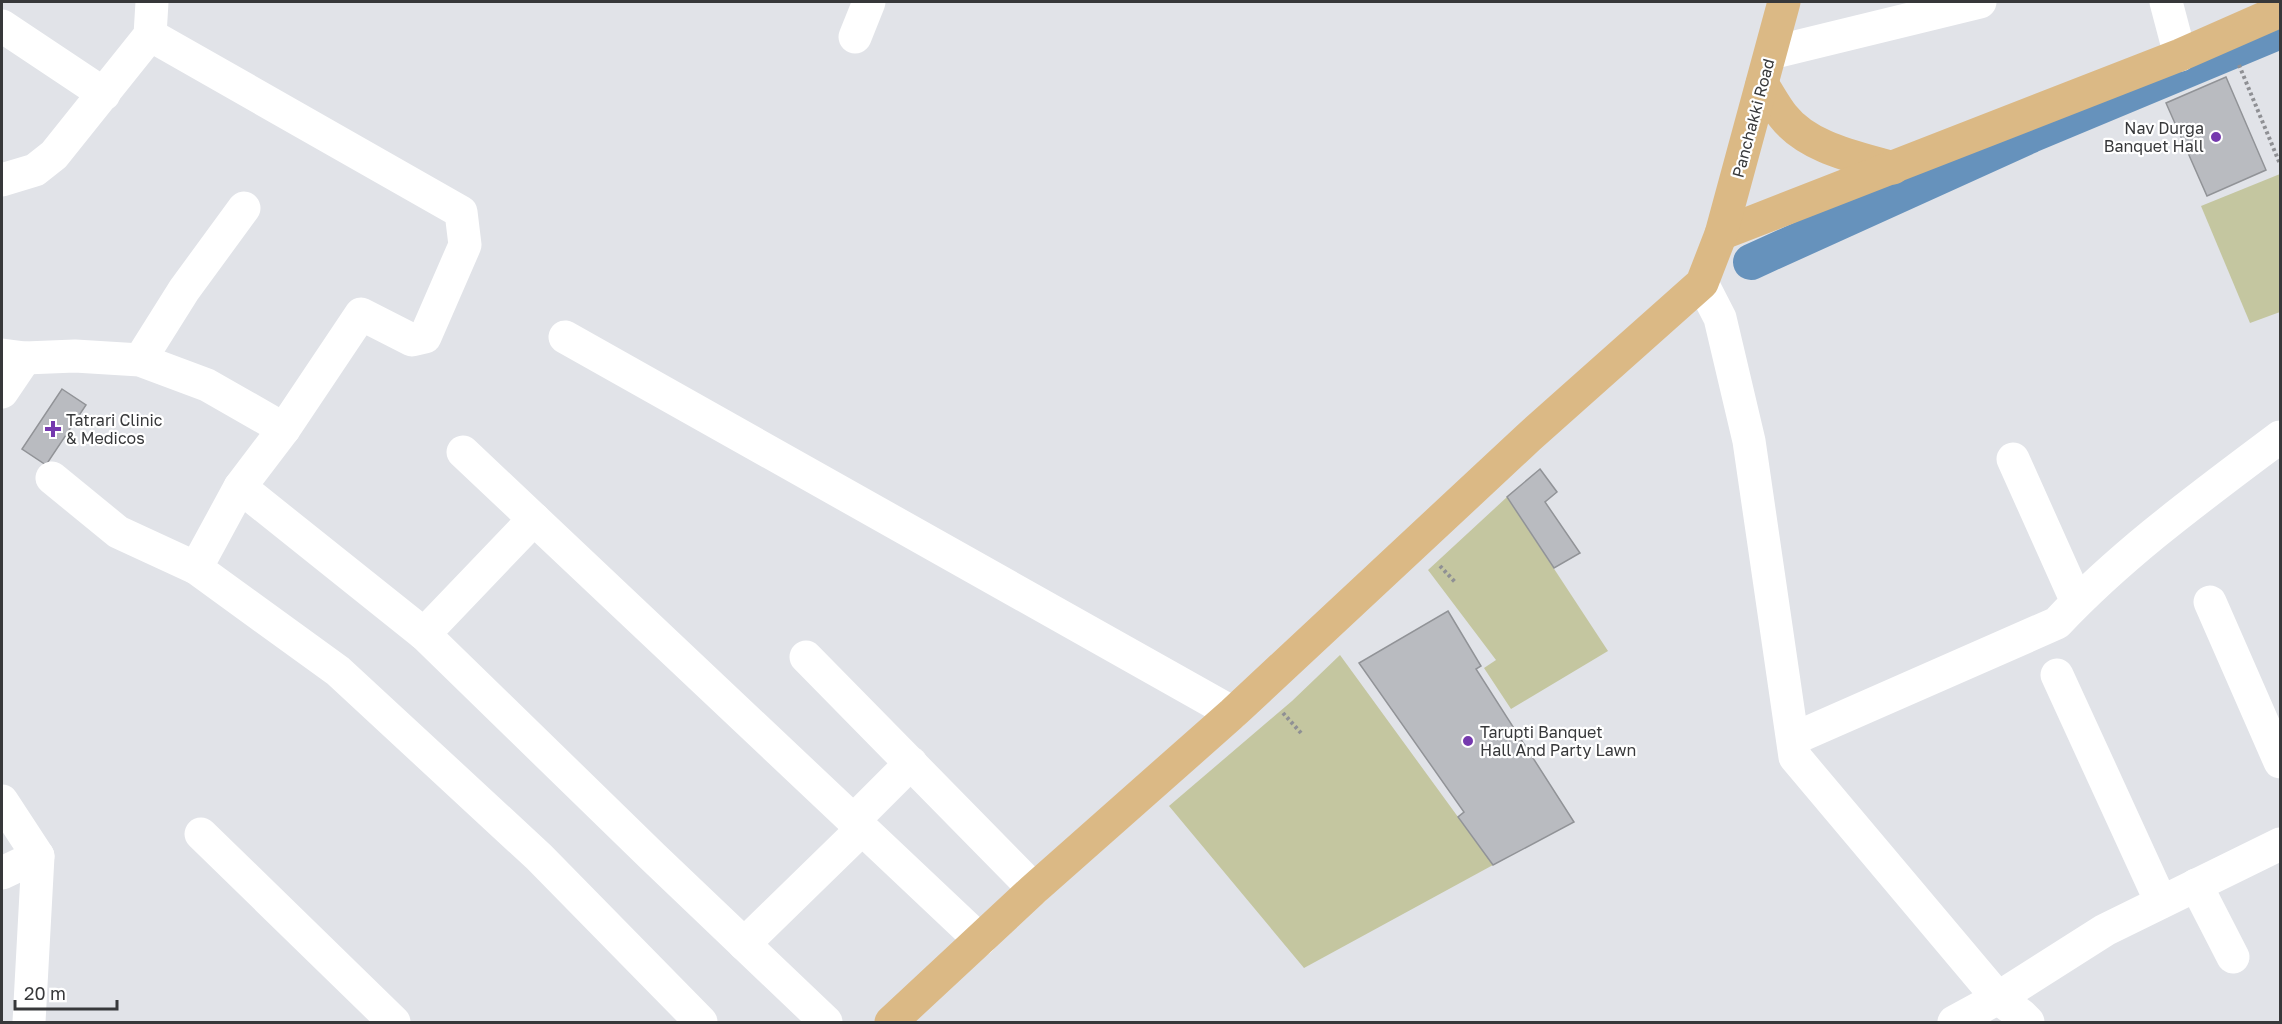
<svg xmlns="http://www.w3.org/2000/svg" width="2282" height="1024" font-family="'Golos Text',sans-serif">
	<rect width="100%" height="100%" fill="#e1e3e8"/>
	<!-- green -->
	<g fill="#c4c6a0">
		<polygon points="2280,174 2280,312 2250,323 2201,206"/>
		<polygon points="1507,497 1608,651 1511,709 1484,668 1496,660 1428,570"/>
		<polygon points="1340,655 1493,865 1304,968 1169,806 1292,701"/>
	</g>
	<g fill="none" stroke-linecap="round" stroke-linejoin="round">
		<!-- canal -->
		<polyline stroke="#6692bc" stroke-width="36" points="1751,262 2031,135 2280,31"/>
	</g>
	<!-- building -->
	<g fill="#b9bbc0" stroke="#919397" stroke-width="1.5">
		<polygon points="2226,77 2266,170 2207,196 2166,103"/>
		<polygon points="62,389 86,405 46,465 22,449"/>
		<polygon points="1540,469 1557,492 1545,502 1580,553 1554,568 1507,497"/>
		<polygon points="1448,611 1481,666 1476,669 1574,822 1493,865 1458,817 1464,812 1359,663"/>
	</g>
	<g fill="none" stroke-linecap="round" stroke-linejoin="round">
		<!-- path -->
		<g stroke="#8f9094" stroke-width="4" stroke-dasharray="3 3" stroke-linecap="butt">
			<polyline points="2239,65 2280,164"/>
			<polyline points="1440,566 1456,583"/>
			<polyline points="1283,713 1301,733"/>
		</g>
		<!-- minor -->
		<g stroke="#fff" stroke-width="33">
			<polyline points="2166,2 2180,55"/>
			<polyline points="2,26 104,94"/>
			<polyline points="150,35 461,212 465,245 425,337 412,340 361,314 284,429"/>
			<polyline points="855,37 869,2"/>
			<polyline points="1771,53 1980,2"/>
			<polyline points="2,180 35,170 54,155 150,35 152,2"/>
			<polyline points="1702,283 1720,318 1749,441 1795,757 1998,998 2021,1015 2028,1022"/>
			<polyline points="565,337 1233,713"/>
			<polyline points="2,355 25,358 75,356 140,360 207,385 284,429 240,487 196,568 338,671 539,857 701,1022"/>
			<polyline points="140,360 184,290 244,208"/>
			<polyline points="2,392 25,358"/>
			<polyline points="463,452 980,940"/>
			<polyline points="2013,459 2077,602"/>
			<polyline points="52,478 118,532 196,568"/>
			<polyline points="240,487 424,634 653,857 826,1022"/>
			<polyline points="2210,602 2280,762"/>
			<polyline points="424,634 534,519"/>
			<polyline points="806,657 1034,889"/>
			<polyline points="2057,675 2161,902"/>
			<path d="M 1793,739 L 2057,623 C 2124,552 2203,495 2280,437"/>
			<polyline points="2,801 38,856 29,1022"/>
			<polyline points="853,821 911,763"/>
			<polyline points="201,834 394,1022"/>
			<polyline points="2,873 38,856"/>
			<polyline points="2196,885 2233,957"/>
			<polyline points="744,944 862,829"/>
			<polyline points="1954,1022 1998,998 2105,930 2280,844"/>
		</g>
		<!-- major -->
		<g stroke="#dbb985" stroke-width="33">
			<path d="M 1762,84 C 1769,94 1775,106 1783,116 C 1808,148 1856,157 1893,168"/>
			<polyline points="1721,234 2180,55 2280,11"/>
			<polyline points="891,1022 1034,889 1233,713 1529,437 1702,283 1721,234 1784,2"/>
		</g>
	</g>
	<!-- markers -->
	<g fill="#7539ae" stroke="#fff" stroke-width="2">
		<circle cx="2216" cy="137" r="6"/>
		<path d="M50 420h6v6h6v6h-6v6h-6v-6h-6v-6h6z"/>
		<circle cx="1468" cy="741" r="6"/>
	</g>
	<g text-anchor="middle" stroke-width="4.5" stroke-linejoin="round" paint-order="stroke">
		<!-- street labels -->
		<g font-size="16" fill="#37383a" stroke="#fff">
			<text transform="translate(1753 118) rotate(-75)" y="6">Panchakki Road</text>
		</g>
		<!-- poi labels -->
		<g font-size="16" fill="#37383a" stroke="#fff" text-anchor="start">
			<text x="2204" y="134" text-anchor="end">Nav Durga<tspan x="2204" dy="18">Banquet Hall</tspan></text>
			<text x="66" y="426">Tatrari Clinic<tspan x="66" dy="18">&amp; Medicos</tspan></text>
			<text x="1480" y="738">Tarupti Banquet<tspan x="1480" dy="18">Hall And Party Lawn</tspan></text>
		</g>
	</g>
	<!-- border -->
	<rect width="2282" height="1024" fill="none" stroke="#37383a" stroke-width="6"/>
	<!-- scale -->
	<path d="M15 1000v9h102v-9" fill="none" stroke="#37383a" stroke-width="3"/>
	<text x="24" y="1000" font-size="18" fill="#37383a" stroke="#ffffff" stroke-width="4.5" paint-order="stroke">20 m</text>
</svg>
